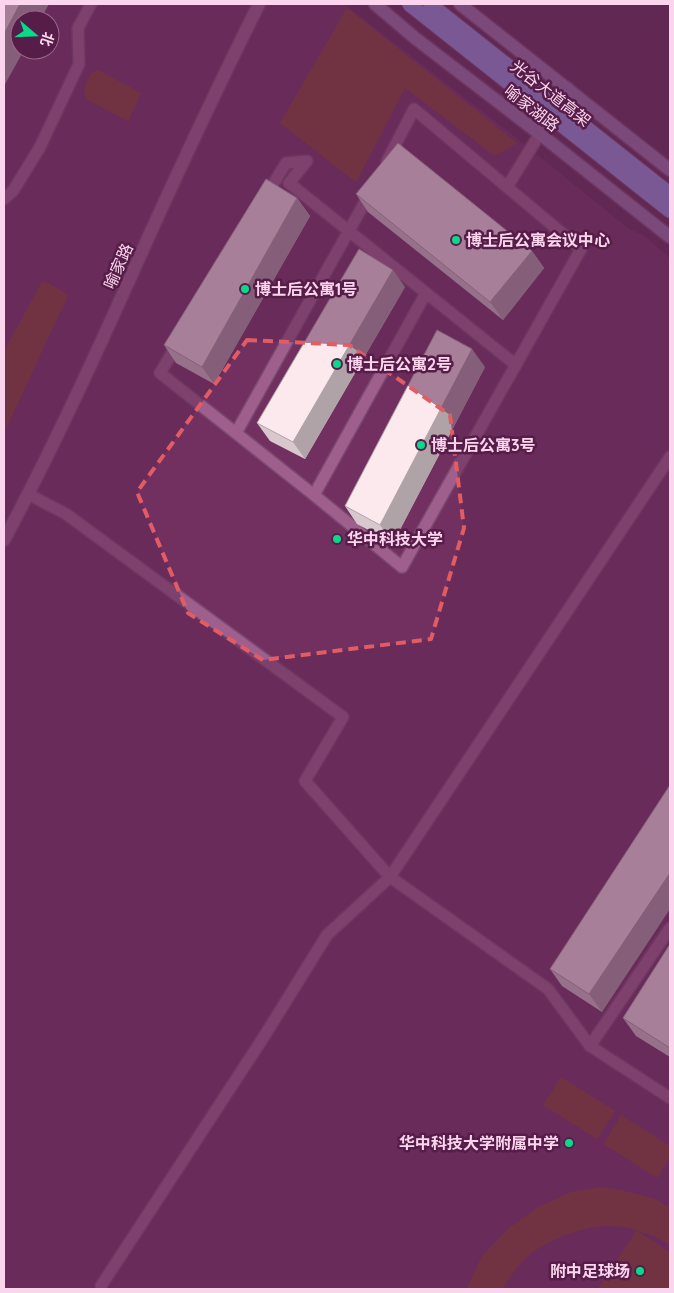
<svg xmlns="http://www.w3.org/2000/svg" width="674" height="1293" font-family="Quicksand,'Noto Sans SC',sans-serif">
	<rect width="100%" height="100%" fill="#632854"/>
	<!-- built -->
	<path fill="#723061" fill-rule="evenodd" d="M 4,4 L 344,4 L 514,136 L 629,229 L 645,236 L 670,259 L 670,1289 L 4,1289 ZM 20,20 L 50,20 L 50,50 L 20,50 Z"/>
	<!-- green -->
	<g fill="#84402b">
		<polygon points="347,8 517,143 495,156 405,88 356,182 280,123"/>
		<polygon points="98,70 141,93 128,121 86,99 84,89 90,74"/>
		<polygon points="42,282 48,283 68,295 4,433 4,351"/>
		<polygon points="561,1077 615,1111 597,1139 543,1105"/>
		<polygon points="621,1115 670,1146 670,1157 657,1178 604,1144"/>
		<path d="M 601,1187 L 621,1190 L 655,1199 L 670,1208 L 670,1245 L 655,1236 L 637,1231 L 670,1252 L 670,1289 L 598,1289 L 637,1230 C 604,1218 554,1234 528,1256 C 517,1266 510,1277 502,1289 L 467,1289 L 482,1256 L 509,1228 L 540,1206 L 571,1192 Z"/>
	</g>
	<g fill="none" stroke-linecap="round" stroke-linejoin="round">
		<defs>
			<g id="service">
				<polyline points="507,187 568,88"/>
				<polyline points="266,196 286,163 307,161 289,183 516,365"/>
				<polyline points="4,199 13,191 40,147 79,64 78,28 91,4"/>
				<polyline points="178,343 160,373 314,495 402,567 581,249 414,109 387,161"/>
				<polyline points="236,433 370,193"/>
				<polyline points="28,494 66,514 343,717 305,781 390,877 548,989 590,1046"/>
				<polyline points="314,495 426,293"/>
				<polyline points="670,928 590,1046 670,1098"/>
				<polyline points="101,1286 265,1035 327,935 390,877 670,457"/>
			</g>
			<path id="minor" d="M 4,540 C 61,434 109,325 158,216 C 191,144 224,74 259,4"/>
			<g id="secondary">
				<polyline points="375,4 415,38 540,134 670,237"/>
				<polyline points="460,4 670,170"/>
			</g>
		</defs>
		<!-- service casing -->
		<use href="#service" stroke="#7b486f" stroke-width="14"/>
		<!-- minor casing -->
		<use href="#minor" stroke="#7b486f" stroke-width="15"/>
		<!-- secondary casing -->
		<use href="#secondary" stroke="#7b486f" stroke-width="15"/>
		<!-- service -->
		<use href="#service" stroke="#9f5f8c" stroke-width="11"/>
		<!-- minor -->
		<use href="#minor" stroke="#9f5f8c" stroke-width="12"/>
		<!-- secondary -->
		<use href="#secondary" stroke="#9c72ac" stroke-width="12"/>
		<defs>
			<g id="trunk-bridge">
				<polyline points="409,4 670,211"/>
				<polyline points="430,4 670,194"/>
			</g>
		</defs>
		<!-- trunk-bridge casing -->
		<use href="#trunk-bridge" stroke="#7b486f" stroke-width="16" stroke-linecap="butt"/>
		<!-- trunk-bridge -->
		<use href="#trunk-bridge" stroke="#9792e1" stroke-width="14"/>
	</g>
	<!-- wall -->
	<g fill="#d8c8cd">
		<polygon points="356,194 532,251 544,268 503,320 368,212"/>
		<polygon points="297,198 310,216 214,384 176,363 164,345"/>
		<polygon points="405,287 305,459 270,441 257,423"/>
		<polygon points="485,367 393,543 357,524 345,506"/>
		<polygon points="670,785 602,1012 562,986 550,969"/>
		<polygon points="670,944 670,1057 636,1036 623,1018"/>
	</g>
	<!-- shaded-wall -->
	<g fill="#b0a3a7">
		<polygon points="20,4 49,4 40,20 20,20 20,50 24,50 4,86 4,34"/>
		<polygon points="297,198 310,216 214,384 202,367"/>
		<polygon points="532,251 544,268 503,320 490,302"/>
		<polygon points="393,270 405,287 305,459 293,442"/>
		<polygon points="472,349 485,367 393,543 380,525"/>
		<polygon points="670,873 670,909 602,1012 589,994"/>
	</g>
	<!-- building -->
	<g fill="#fbe9ee" stroke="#b0a3a7">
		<polygon points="4,4 20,4 4,34"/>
		<polygon points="398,143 532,251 490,302 356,194"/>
		<polygon points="266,179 297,198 202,367 164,345"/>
		<polygon points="359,249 393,270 293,442 257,423"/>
		<polygon points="437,330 472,349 380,525 345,506"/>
		<polygon points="670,785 670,873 589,994 550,969"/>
		<polygon points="670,944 670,1048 623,1018"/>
	</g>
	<!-- marked area -->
	<path d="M0 0H674V1293H0ZM 247,340 L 349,345 L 450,415 L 464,528 L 431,639 L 263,660 L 188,613 L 137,492 Z" fill="#632854" fill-opacity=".55" fill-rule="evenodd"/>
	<path fill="none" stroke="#e15c63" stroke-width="4" stroke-dasharray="10 6" stroke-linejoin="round" d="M 247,340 L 349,345 L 450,415 L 464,528 L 431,639 L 263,660 L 188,613 L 137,492 Z"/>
	<!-- markers -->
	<g fill="#08d98b" stroke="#571d49" stroke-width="2">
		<circle cx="456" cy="240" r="5"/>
		<circle cx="245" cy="289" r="5"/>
		<circle cx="337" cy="364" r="5"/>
		<circle cx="421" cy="445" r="5"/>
		<circle cx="337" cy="539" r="5"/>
		<circle cx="569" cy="1143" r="5"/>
		<circle cx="640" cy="1271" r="5"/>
	</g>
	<g text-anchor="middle" stroke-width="5" stroke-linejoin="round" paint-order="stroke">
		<!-- street labels -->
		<g font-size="16" fill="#fad5ed" stroke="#571d49">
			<text transform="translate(551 93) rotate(38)" y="6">光谷大道高架</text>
			<text transform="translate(532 108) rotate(38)" y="6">喻家湖路</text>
			<text transform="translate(118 266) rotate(-66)" y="6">喻家路</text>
		</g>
		<!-- poi labels -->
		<g font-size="16" font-weight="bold" fill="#fad5ed" stroke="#571d49" text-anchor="start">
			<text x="466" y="246">博士后公寓会议中心</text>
			<text x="255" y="295">博士后公寓1号</text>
			<text x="347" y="370">博士后公寓2号</text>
			<text x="431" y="451">博士后公寓3号</text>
			<text x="347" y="545">华中科技大学</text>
			<text x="559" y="1149" text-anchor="end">华中科技大学附属中学</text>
			<text x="630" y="1277" text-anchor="end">附中足球场</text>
		</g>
	</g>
	<!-- border -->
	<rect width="674" height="1293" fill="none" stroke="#fad5ed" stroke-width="10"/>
	<!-- north arrow -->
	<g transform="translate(35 35) rotate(109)"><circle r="24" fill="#571d49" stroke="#98678b"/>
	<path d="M0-4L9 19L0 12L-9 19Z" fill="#08d98b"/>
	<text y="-8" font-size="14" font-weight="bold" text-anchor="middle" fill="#fad5ed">北</text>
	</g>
</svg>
